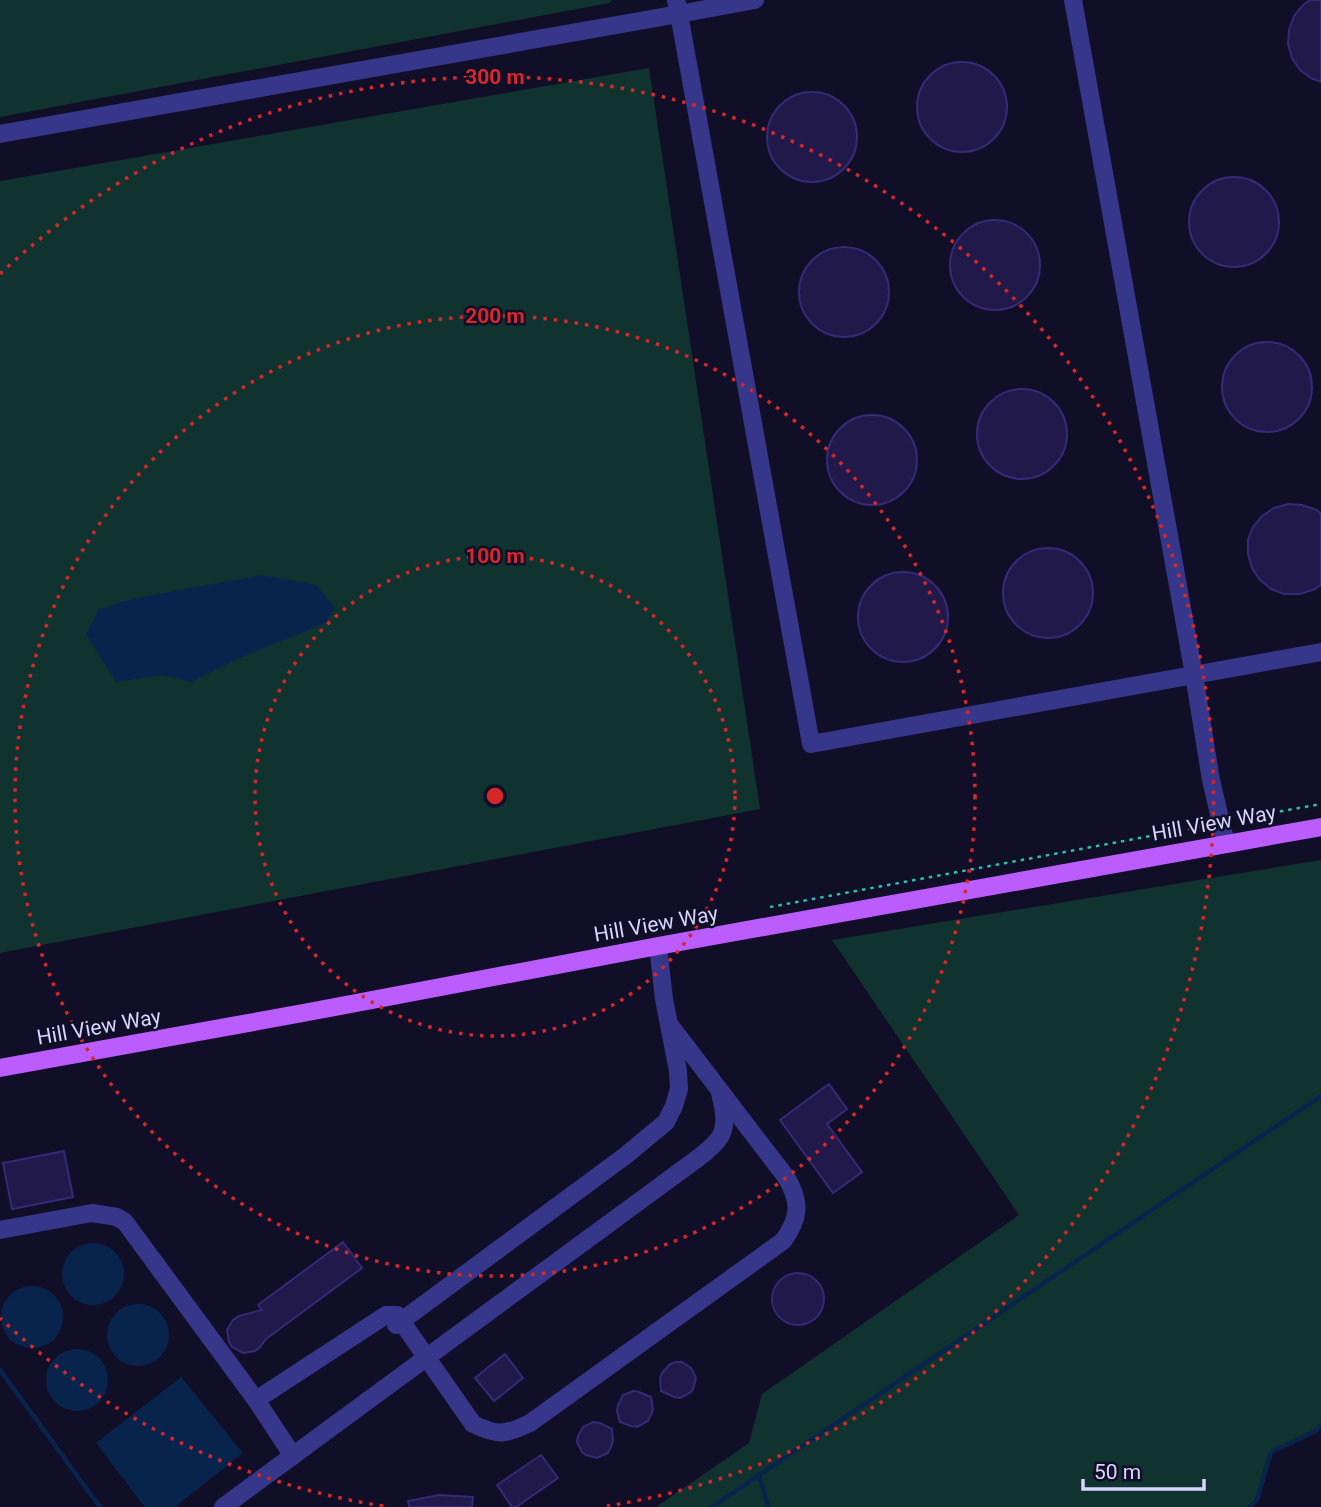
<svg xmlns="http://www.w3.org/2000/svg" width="1321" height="1507" font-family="Roboto,sans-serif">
	<rect width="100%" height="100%" fill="#110e28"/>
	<!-- green -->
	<g fill="#113330">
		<polygon points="0,0 613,0 609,3 0,117"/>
		<polygon points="649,68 760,809 0,953 0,181"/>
		<polygon points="1321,860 1321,1425 1316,1431 1271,1452 1257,1500 1249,1507 656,1507 749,1443 762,1394 1019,1215 832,940"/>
	</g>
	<!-- water -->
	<g fill="#09244c">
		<polygon points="261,575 317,585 335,608 326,623 235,660 191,682 163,675 116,682 86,634 99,609 136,598"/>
		<circle cx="93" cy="1274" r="31"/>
		<circle cx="32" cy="1317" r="31"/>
		<circle cx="138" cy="1335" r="31"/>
		<circle cx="77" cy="1380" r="31"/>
		<polygon points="181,1377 243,1453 175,1507 145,1507 96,1443"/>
	</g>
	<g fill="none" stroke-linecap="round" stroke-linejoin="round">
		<!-- stream -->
		<g stroke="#09244c" stroke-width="4.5">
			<polyline points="0,1370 100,1507"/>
			<polyline points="759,1475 768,1507"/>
			<polyline points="712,1507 1321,1096"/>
			<polyline points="1249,1507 1257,1500 1271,1452 1316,1431 1321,1425"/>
		</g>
	</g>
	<!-- building -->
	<g fill="#21194a" stroke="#362978" stroke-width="2">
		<polygon points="1310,0 1321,0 1321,82 1311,78 1300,70 1292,58 1288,44 1289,30 1294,16 1303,5"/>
		<circle cx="962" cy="107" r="45"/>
		<circle cx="812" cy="137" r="45"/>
		<circle cx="1234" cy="222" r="45"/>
		<circle cx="995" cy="265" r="45"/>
		<circle cx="844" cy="292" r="45"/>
		<circle cx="1267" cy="387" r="45"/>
		<circle cx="1022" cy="434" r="45"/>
		<circle cx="872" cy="460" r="45"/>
		<polygon points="1288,504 1302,505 1317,510 1321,514 1321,585 1315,589 1300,594 1284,594 1271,589 1260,580 1252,568 1248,554 1248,540 1253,527 1262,516 1274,508"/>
		<circle cx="1048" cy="593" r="45"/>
		<circle cx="903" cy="617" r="45"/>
		<polygon points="829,1084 847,1109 827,1124 862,1172 833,1193 780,1120"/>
		<polygon points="64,1151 73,1197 12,1209 3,1163"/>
		<polygon points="343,1242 362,1268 266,1339 260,1347 255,1351 243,1353 232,1347 229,1342 227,1330 233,1320 239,1316 262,1310 258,1305"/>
		<circle cx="798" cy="1299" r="26"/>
		<polygon points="505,1354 523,1378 494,1401 475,1378"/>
		<polygon points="676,1362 682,1362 691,1368 696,1378 693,1389 690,1393 680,1398 674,1397 661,1391 660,1378 662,1373 670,1364"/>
		<polygon points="633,1391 639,1392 651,1397 653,1410 648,1421 637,1427 631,1426 620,1422 617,1411 618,1405 623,1395"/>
		<polygon points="593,1422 600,1423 612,1429 613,1441 611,1447 608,1453 597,1458 586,1455 582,1452 577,1442 578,1436 583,1427"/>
		<polygon points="541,1455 558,1478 516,1507 512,1507 497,1485"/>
		<polygon points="439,1495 473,1497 472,1507 409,1507 408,1501"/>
	</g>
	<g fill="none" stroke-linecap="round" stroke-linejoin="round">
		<!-- path -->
		<g stroke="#27c1b1" stroke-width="2.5" stroke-dasharray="3.5 5" stroke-linecap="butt">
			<polyline points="1238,819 1321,804"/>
			<polyline points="770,907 1204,826"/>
		</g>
		<!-- minor -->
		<g stroke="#36368a" stroke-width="18">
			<polyline points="676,0 679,14 755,0"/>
			<polyline points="1073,0 1194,675 1211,780 1226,844"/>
			<polyline points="0,134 679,14 811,744 1321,652"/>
			<polyline points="0,1230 92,1213 117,1217 125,1222 256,1400 293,1456"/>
			<polyline points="396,1325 625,1156 666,1122 674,1106 679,1089 678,1071 664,999 658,946"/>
			<path d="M 256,1400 L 386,1315 L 397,1315 L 473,1424 C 498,1436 505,1435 530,1423 L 783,1241 C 800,1218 801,1202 786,1177 L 669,1024"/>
			<path d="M 223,1507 L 675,1175 C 688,1165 717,1147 722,1133 C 727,1120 723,1105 720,1093"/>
		</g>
		<!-- major -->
		<polyline stroke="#bb5cff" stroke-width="18" points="0,1068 303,1013 658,946 1321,827"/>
	</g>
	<!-- distance rings -->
	<g fill="none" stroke="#d62828" stroke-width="3.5" stroke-dasharray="3.5 7">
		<circle cx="495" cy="796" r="240"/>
		<circle cx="495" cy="796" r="480"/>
		<path d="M383 1506A719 719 0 0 1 0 1318M0 274A719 719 0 1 1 607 1506"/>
	</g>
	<g text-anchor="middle" stroke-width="5" stroke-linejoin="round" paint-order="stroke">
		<!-- street labels -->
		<g font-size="21" fill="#d8d5ff" stroke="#110e28">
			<text transform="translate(1214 823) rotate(-10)" y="7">Hill View Way</text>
			<text transform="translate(656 924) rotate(-10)" y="7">Hill View Way</text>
			<text transform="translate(99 1027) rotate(-10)" y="7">Hill View Way</text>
		</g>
	</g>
	<circle cx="495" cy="796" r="10" fill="#d62828" stroke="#110e28" stroke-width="3.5"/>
	<g font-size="21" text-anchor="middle" font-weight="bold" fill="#d62828" stroke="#110e28" stroke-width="5" stroke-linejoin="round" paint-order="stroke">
		<text x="495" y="84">300 m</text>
		<text x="495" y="323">200 m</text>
		<text x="495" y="563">100 m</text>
	</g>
	<!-- scale -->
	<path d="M1083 1479v10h121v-10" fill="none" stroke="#d8d5ff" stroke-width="3.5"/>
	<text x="1094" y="1479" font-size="21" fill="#d8d5ff" stroke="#110e28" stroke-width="5" paint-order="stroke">50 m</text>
</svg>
